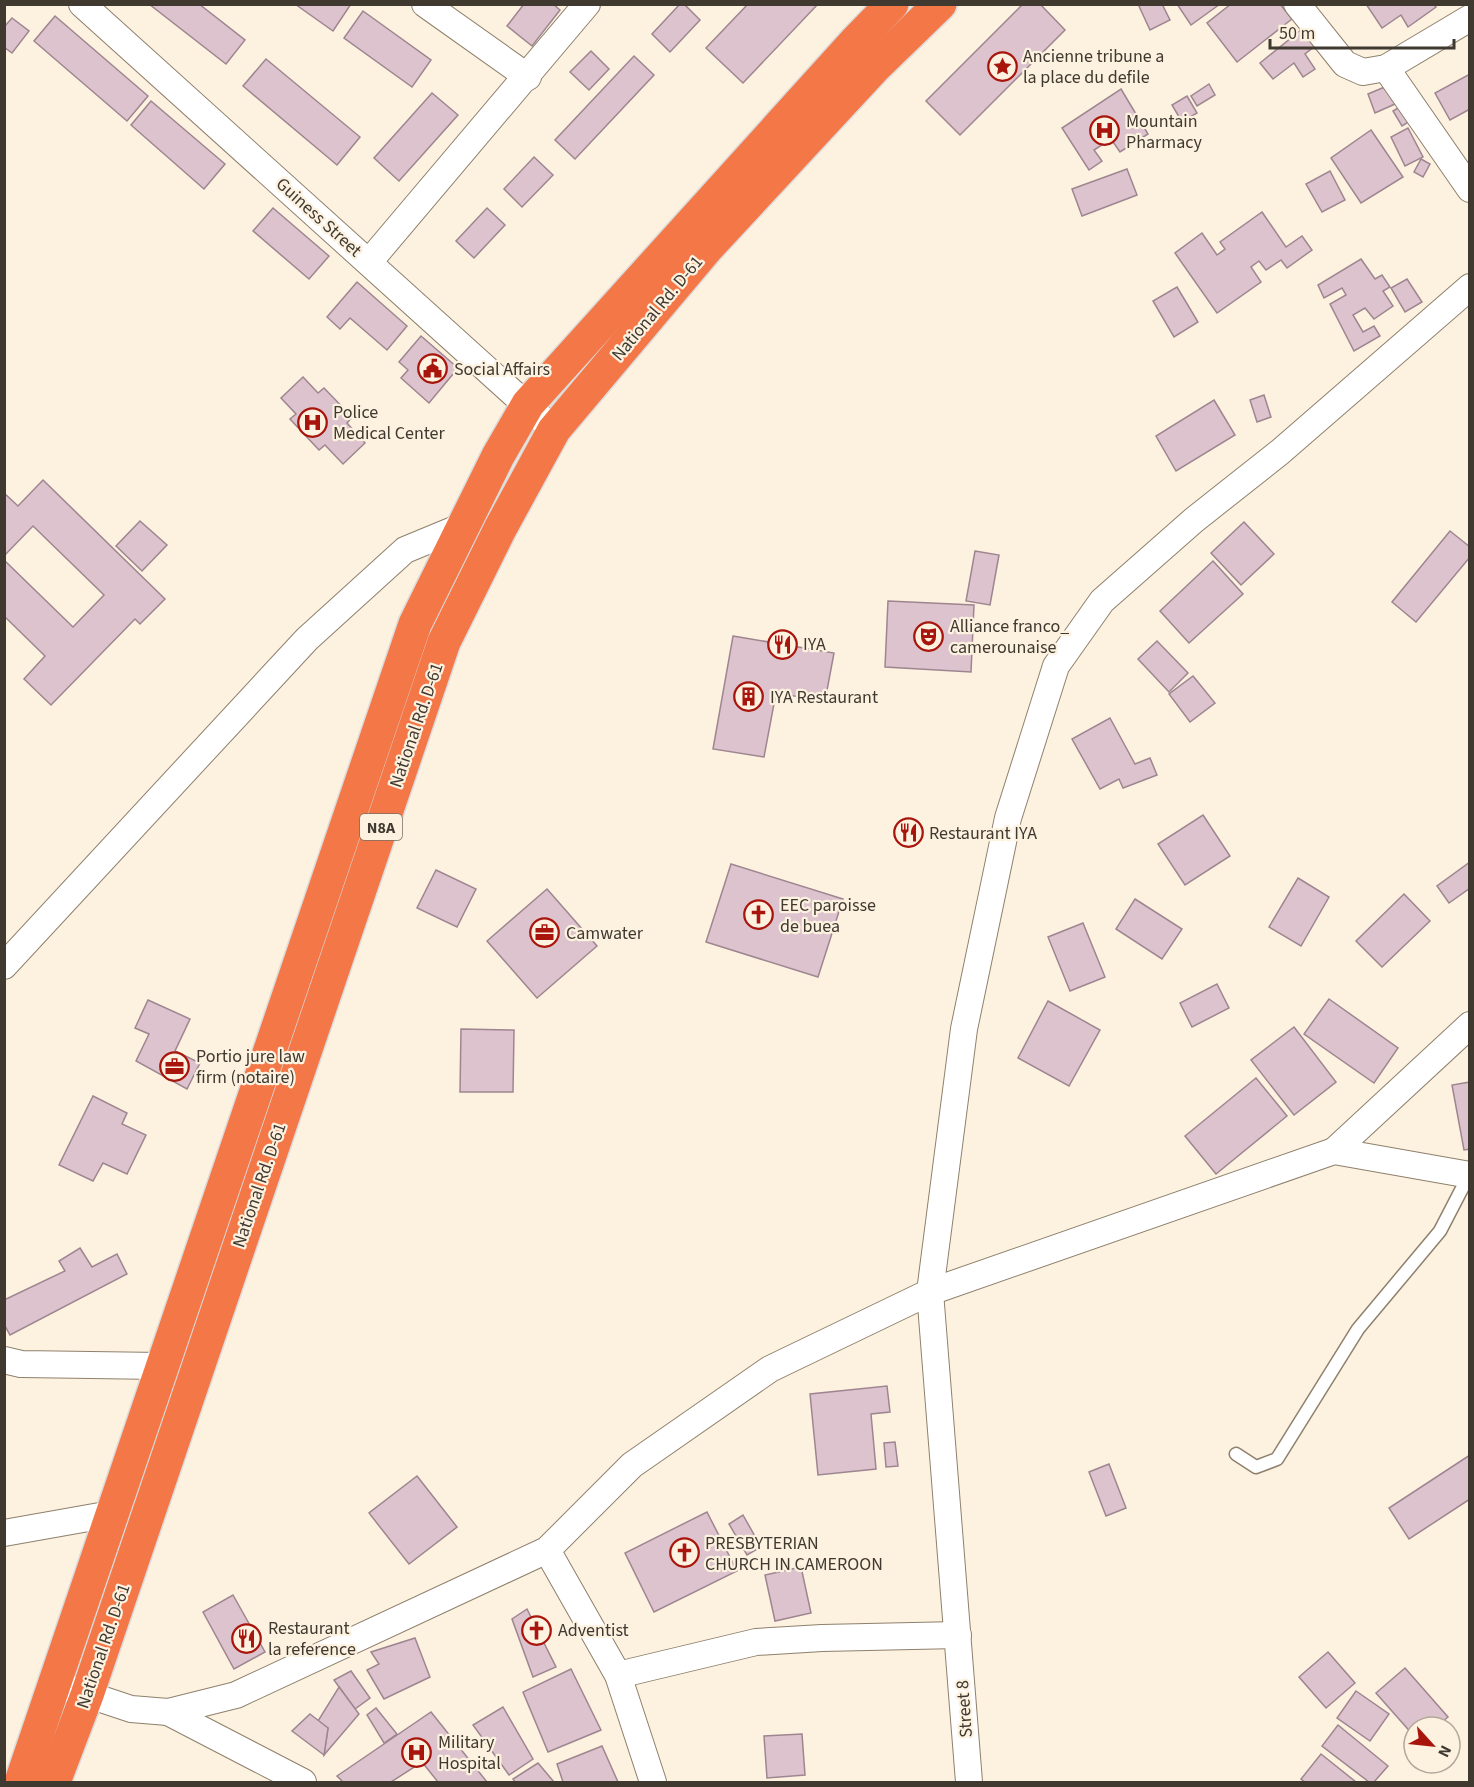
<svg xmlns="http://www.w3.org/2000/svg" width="1474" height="1787" font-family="'Source Sans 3',sans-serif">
	<rect width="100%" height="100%" fill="#fdf1e0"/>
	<!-- building -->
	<g fill="#ddc3ce" stroke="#9e8690" stroke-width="1.5">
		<polygon points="149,4 199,4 245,40 226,64"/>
		<polygon points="295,4 351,4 333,31"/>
		<polygon points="524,4 553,4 560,10 532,46 507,26"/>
		<polygon points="680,4 684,4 700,20 670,52 652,34"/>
		<polygon points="748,4 818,4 743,83 706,48"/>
		<polygon points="1023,4 1040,4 1065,30 960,135 926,101"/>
		<polygon points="1138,4 1162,4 1170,20 1150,30"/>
		<polygon points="1177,4 1220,4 1191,25"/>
		<polygon points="1231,4 1280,4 1292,19 1237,62 1207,23"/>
		<polygon points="1366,4 1434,4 1436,7 1408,27 1401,15 1382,28"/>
		<polygon points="363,11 431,60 412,87 344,38"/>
		<polygon points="55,16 148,96 127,121 34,41"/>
		<polygon points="12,18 29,31 12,53 4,47 4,27"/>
		<polygon points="1307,25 1320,42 1305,54 1315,69 1303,77 1294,63 1273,79 1260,63"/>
		<polygon points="591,51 609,69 589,90 570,72"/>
		<polygon points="634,56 654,75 575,159 555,140"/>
		<polygon points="266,59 360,137 337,165 243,86"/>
		<polygon points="1470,74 1470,109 1450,120 1435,93"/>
		<polygon points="1209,84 1215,95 1197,106 1191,96"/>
		<polygon points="1387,86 1395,104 1375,113 1368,94"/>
		<polygon points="1121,89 1148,134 1120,152 1111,139 1094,150 1102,161 1089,170 1062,128"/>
		<polygon points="432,93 458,115 399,181 374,158"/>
		<polygon points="1187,96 1197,113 1182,122 1172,105"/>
		<polygon points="151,101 225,164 204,189 131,125"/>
		<polygon points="1401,106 1410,121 1402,126 1393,111"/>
		<polygon points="1408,128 1423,157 1405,166 1391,137"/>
		<polygon points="1371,130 1403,177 1361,203 1331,158"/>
		<polygon points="534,157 553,175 522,207 504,189"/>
		<polygon points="1421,159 1430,164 1423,177 1414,172"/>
		<polygon points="1127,169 1137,195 1082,216 1072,189"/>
		<polygon points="1330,171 1345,200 1322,212 1306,184"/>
		<polygon points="273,208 329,256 309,279 253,231"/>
		<polygon points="487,208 505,225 474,258 456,241"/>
		<polygon points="1262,212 1286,247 1302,236 1312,250 1287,268 1281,260 1266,270 1259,261 1251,267 1261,282 1217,313 1175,253 1202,233 1217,255 1225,249 1220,242"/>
		<polygon points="1361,259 1375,279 1382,275 1390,287 1383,291 1393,306 1374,319 1365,308 1353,315 1363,332 1374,326 1380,336 1354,351 1330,304 1346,295 1342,288 1324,298 1318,285"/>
		<polygon points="1407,279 1422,302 1405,312 1391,288"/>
		<polygon points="357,282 407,326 387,350 350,318 340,329 327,317"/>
		<polygon points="1177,287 1198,322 1174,337 1153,301"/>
		<polygon points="421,336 458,368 429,403 401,378 408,370 399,362"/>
		<polygon points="303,377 318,393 324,388 352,417 347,423 365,443 343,464 325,445 319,450 290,419 296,414 281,398"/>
		<polygon points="1264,395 1271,417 1257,422 1250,400"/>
		<polygon points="1214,400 1235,435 1176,471 1156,436"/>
		<polygon points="43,480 165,599 140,624 135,619 51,705 24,679 45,656 4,616 4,560 73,627 104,595 33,526 4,556 4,493 18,506"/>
		<polygon points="140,521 167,545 142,571 116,546"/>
		<polygon points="1244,522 1274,554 1241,585 1211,553"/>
		<polygon points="1450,531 1470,547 1470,557 1416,622 1392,602"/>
		<polygon points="975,551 999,555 990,605 966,601"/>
		<polygon points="1213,561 1243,594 1189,643 1160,611"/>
		<polygon points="888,601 974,605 971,672 885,667"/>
		<polygon points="733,636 834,653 825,701 776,693 764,757 713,749"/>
		<polygon points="1157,641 1188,673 1169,692 1138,659"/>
		<polygon points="1193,676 1215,703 1190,722 1169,694"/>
		<polygon points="1110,718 1135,764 1150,758 1157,775 1123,788 1119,779 1100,789 1072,739"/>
		<polygon points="1203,815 1230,856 1185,885 1158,844"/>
		<polygon points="909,820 917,824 906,846 898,842"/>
		<polygon points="1470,862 1470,888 1449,903 1437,886"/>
		<polygon points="731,864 843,899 818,977 706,942"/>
		<polygon points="436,870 476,889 457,927 417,908"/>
		<polygon points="1298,878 1329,897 1301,946 1269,927"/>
		<polygon points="547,889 597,946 537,998 487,941"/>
		<polygon points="1404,894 1430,921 1382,967 1356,941"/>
		<polygon points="1135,899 1182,929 1162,959 1116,929"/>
		<polygon points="1083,923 1105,977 1070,991 1048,937"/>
		<polygon points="1217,984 1229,1008 1192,1027 1180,1003"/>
		<polygon points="1329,999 1398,1048 1374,1083 1304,1034"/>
		<polygon points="148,1000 190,1019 175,1051 200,1063 187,1089 136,1061 149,1034 135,1028"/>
		<polygon points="1048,1001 1100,1030 1069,1086 1018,1058"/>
		<polygon points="1294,1027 1336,1082 1294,1115 1251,1060"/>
		<polygon points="461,1029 514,1030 513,1092 460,1092"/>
		<polygon points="1256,1078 1287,1116 1216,1174 1185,1136"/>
		<polygon points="1470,1082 1470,1149 1464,1150 1452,1085"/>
		<polygon points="93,1096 127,1113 122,1124 146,1135 127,1174 103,1163 93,1181 59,1165"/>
		<polygon points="80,1248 92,1267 117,1254 127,1274 10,1335 4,1324 4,1300 65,1271 59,1261"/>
		<polygon points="887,1386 890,1412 871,1414 876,1469 818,1475 810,1394"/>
		<polygon points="895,1442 898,1466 886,1467 884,1443"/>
		<polygon points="1470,1455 1470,1499 1409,1539 1389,1508"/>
		<polygon points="1109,1464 1126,1508 1106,1516 1089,1472"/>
		<polygon points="417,1476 457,1527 409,1564 369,1513"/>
		<polygon points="707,1512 737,1571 654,1612 625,1553"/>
		<polygon points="743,1515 761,1547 747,1555 729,1524"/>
		<polygon points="801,1567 811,1613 775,1621 765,1575"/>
		<polygon points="233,1595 265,1652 234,1669 203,1612"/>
		<polygon points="527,1609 556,1667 533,1677 512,1619"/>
		<polygon points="415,1638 430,1677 384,1699 367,1670 379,1664 371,1652"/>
		<polygon points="1328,1652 1355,1683 1326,1708 1299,1677"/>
		<polygon points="1405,1668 1448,1717 1436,1727 1414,1727 1414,1736 1376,1693"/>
		<polygon points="571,1669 601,1730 548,1752 523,1692"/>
		<polygon points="351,1671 370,1698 355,1709 334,1680"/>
		<polygon points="339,1687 359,1714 324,1755 328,1728 318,1721"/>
		<polygon points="1356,1691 1389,1714 1370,1741 1337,1718"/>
		<polygon points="503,1707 533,1759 509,1775 473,1725"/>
		<polygon points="376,1708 397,1734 384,1743 367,1715"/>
		<polygon points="431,1712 487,1782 438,1782 422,1762 391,1782 343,1782 337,1776"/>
		<polygon points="310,1714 328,1728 324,1755 292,1731"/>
		<polygon points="1338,1725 1388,1766 1374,1782 1369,1782 1322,1746"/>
		<polygon points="802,1734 805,1775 767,1778 764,1736"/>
		<polygon points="602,1746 618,1782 563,1782 557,1764"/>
		<polygon points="1321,1754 1356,1782 1305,1782 1301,1779"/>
		<polygon points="538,1763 554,1782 515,1782 513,1779"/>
	</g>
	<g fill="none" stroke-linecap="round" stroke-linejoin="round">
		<defs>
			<polyline id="lane" points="1236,1454 1256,1467 1277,1459 1358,1329 1440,1231 1469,1175"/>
			<g id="street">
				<polyline points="82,4 554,430"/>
				<polyline points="425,4 528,77"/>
				<polyline points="1297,4 1345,64 1363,72 1386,68 1470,18"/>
				<polyline points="1386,68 1470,189"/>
				<polyline points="369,262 587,4"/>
				<polyline points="4,966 307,639 405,550 463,526"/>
				<polyline points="1334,1151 1470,1025"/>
				<polyline points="4,1360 21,1364 161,1366"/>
				<polyline points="4,1533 111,1514"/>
				<polyline points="547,1550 618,1675 653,1782"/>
				<polyline points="618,1675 756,1642 822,1638 958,1635"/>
				<polyline points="56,1684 131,1709 168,1712 236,1695 547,1550 632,1465 770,1369 930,1292 1334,1151 1470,1175"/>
				<polyline points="168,1712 303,1782"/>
				<polyline points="969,1782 930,1292 964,1029 1008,818 1056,666 1102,601 1194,520 1280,452 1470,287"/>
			</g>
			<g id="highway">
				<polyline points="21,1782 415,624 498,456 528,404 855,42 892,4"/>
				<polyline points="54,1782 87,1695 444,642 500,529 554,430 708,247 874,68 940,4"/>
			</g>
		</defs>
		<!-- lane casing -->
		<use href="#lane" stroke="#8e806c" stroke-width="15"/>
		<!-- street casing -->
		<use href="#street" stroke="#8e806c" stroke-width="28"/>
		<!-- highway casing -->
		<use href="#highway" stroke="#dcdbda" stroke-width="36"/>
		<!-- lane -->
		<use href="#lane" stroke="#fff" stroke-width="12"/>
		<!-- street -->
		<use href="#street" stroke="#fff" stroke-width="26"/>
		<!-- highway -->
		<use href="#highway" stroke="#f47747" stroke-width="33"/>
	</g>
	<!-- icons -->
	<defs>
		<symbol id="sight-ring" viewBox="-11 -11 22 22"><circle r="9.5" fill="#fdf1e0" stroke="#a8150c" stroke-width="1.5"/><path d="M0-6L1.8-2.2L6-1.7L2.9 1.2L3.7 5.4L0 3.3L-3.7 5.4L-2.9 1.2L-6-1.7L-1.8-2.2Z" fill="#a8150c"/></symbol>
		<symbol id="hospital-ring" viewBox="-11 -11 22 22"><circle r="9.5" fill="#fdf1e0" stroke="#a8150c" stroke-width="1.5"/><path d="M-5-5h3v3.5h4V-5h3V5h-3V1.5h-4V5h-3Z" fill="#a8150c"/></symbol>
		<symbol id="civic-ring" viewBox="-11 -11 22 22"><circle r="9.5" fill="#fdf1e0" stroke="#a8150c" stroke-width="1.5"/><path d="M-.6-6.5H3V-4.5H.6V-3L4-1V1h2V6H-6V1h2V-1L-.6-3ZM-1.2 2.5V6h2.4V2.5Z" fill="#a8150c"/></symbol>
		<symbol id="theatre-ring" viewBox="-11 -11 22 22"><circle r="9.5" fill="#fdf1e0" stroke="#a8150c" stroke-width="1.5"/><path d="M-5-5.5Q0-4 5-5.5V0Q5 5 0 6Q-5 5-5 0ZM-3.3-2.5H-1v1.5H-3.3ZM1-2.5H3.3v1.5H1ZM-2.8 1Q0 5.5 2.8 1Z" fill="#a8150c"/></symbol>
		<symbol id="restaurant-ring" viewBox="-11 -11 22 22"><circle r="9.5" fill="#fdf1e0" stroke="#a8150c" stroke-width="1.5"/><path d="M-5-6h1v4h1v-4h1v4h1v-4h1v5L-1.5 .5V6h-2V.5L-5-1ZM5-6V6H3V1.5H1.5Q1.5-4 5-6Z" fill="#a8150c"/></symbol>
		<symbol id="building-ring" viewBox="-11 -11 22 22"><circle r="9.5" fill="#fdf1e0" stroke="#a8150c" stroke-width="1.5"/><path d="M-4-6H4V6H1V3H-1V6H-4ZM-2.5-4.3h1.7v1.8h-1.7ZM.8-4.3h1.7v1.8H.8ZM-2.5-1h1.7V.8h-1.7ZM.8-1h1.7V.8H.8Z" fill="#a8150c"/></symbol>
		<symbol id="church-ring" viewBox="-11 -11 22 22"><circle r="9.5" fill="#fdf1e0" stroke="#a8150c" stroke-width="1.5"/><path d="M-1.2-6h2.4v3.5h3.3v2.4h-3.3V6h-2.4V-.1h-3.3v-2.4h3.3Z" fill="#a8150c"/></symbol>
		<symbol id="office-ring" viewBox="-11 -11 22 22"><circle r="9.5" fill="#fdf1e0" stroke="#a8150c" stroke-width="1.5"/><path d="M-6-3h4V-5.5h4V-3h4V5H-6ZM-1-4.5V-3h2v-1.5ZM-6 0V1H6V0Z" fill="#a8150c"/></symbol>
	</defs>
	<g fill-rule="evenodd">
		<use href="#sight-ring" x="986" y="50" width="33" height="33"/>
		<use href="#hospital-ring" x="1088" y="114" width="33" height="33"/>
		<use href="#civic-ring" x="416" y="352" width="33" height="33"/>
		<use href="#hospital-ring" x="296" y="406" width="33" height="33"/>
		<use href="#theatre-ring" x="912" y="620" width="33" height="33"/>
		<use href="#restaurant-ring" x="766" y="628" width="33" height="33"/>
		<use href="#building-ring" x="732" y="680" width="33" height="33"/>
		<use href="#restaurant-ring" x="892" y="816" width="33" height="33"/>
		<use href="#church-ring" x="742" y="898" width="33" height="33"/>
		<use href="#office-ring" x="528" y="916" width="33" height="33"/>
		<use href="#office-ring" x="158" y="1050" width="33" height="33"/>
		<use href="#church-ring" x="668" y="1536" width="33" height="33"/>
		<use href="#church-ring" x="520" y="1614" width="33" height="33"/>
		<use href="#restaurant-ring" x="230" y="1622" width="33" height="33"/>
		<use href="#hospital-ring" x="400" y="1736" width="33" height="33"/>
	</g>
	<g text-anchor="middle" stroke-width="4.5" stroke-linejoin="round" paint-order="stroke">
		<!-- shield labels -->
		<rect fill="#fdf1e0" stroke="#787065" stroke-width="1.5" x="360" y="814" width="42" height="26" rx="4.5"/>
		<g font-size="16" font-weight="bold" fill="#3f3930">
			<text x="381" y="833">N8A</text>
		</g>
		<!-- poi labels -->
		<g font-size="18" fill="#3f3930" stroke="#fdf1e0" text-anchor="start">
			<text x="1023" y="62">Ancienne tribune a<tspan x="1023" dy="21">la place du defile</tspan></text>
			<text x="1126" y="127">Mountain<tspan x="1126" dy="21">Pharmacy</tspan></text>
			<text x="454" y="375">Social Affairs</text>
			<text x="333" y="418">Police<tspan x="333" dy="21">Medical Center</tspan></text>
			<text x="950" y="632">Alliance franco_<tspan x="950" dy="21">camerounaise</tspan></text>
			<text x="803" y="650">IYA</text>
			<text x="770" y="703">IYA Restaurant</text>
			<text x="929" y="839">Restaurant IYA</text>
			<text x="780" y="911">EEC paroisse<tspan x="780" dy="21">de buea</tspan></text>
			<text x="566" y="939">Camwater</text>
			<text x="196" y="1062">Portio jure law<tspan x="196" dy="21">firm (notaire)</tspan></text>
			<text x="705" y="1549">PRESBYTERIAN<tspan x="705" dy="21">CHURCH IN CAMEROON</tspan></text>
			<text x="268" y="1634">Restaurant<tspan x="268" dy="21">la reference</tspan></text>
			<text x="558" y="1636">Adventist</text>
			<text x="438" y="1748">Military<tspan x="438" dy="21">Hospital</tspan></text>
		</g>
		<!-- street labels -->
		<g font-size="18" fill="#3f3930" stroke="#fdf1e0">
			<text transform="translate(319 217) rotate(42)" y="6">Guiness Street</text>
			<text transform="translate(657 308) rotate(-50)" y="6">National Rd. D-61</text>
			<text transform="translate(416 725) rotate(-71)" y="6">National Rd. D-61</text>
			<text transform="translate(259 1185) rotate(-71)" y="6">National Rd. D-61</text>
			<text transform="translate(103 1646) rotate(-71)" y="6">National Rd. D-61</text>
			<text transform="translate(964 1709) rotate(-94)" y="6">Street 8</text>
		</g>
	</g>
	<!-- border -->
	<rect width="1474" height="1787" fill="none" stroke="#3f3930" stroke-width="12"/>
	<!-- north arrow -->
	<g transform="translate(1432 1745) rotate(117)"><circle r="28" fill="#fdf1e0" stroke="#b1a79a" stroke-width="1.5"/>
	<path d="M0-4.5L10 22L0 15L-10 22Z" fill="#a8150c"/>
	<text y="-9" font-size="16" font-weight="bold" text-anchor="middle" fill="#3f3930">N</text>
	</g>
	<!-- scale -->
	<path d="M1270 39v9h184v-9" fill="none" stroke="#3f3930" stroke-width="3"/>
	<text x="1279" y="39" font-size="18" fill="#3f3930" stroke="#fdf1e0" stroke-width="4.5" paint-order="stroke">50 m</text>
</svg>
